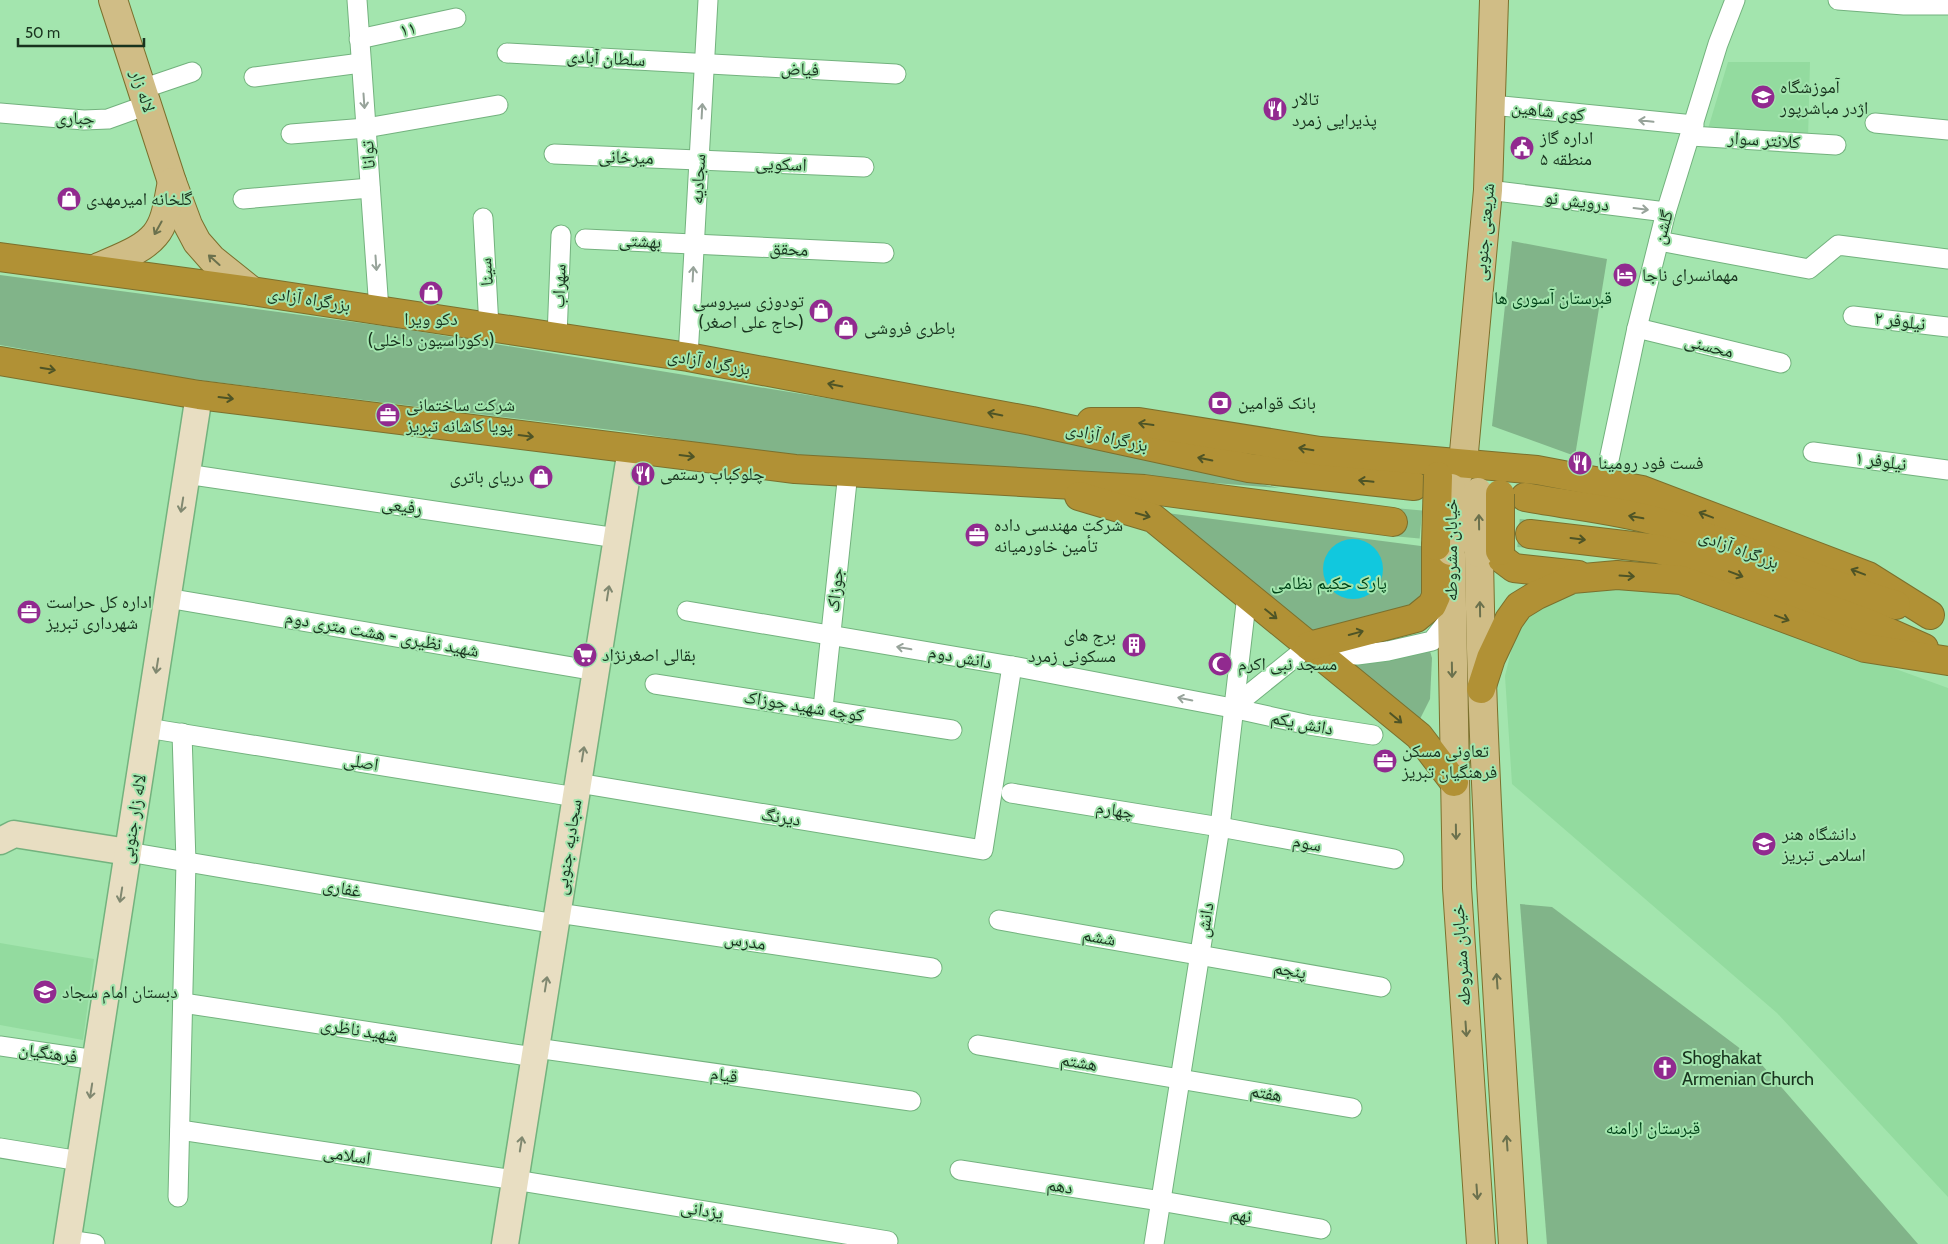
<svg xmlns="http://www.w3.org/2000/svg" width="1948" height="1244" font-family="Cabin,'Noto Naskh Arabic',sans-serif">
	<rect width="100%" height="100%" fill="#a3e5ae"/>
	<!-- built -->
	<g fill="#93db9f">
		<polygon points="1728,62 1810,62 1808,139 1707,132"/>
		<polygon points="1607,581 1678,590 1948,688 1948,1197 1777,1013 1512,784 1505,676 1514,639 1528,608"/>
		<polygon points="0,943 94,959 83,1040 0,1025"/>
	</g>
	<!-- green -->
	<g fill="#81b489">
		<polygon points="1512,241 1607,259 1575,456 1492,426"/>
		<polygon points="0,275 391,327 997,426 1279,488 1137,477 791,457 636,433 190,379 0,345"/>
		<polygon points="1167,513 1421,546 1423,578 1421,613 1320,633 1296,623"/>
		<polygon points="1429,648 1432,658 1430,699 1419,721 1343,661"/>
		<polygon points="1520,904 1552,907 1762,1065 1918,1244 1547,1244"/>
	</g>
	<!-- water -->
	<circle fill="#11c8de" cx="1353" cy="569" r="30"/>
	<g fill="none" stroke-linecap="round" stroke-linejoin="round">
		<!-- highway-tunnel -->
		<polyline stroke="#87c191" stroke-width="28" stroke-dasharray="28 14" stroke-linecap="butt" points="1393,522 1530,534"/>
		<defs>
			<g id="street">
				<polyline points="357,0 379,310"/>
				<polyline points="1838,0 1904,5 1948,5"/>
				<polyline points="359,39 456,18"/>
				<polyline points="507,53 896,74"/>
				<polyline points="254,77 361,63"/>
				<polyline points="142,89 192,72"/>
				<polyline points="1492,105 1694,125"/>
				<polyline points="0,113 84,120 108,119 147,105"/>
				<polyline points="1875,123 1948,130"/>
				<polyline points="291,134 366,128 498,105"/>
				<polyline points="1691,136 1836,145"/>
				<polyline points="554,154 864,167"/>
				<polyline points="1488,190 1666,212"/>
				<polyline points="243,199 370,188"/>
				<polyline points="483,218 489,327"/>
				<polyline points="585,239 884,253"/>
				<polyline points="1659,241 1809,269 1838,245 1948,259"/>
				<polyline points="1853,316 1948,327"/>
				<polyline points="1637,328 1781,363"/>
				<polyline points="557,337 561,235"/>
				<polyline points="688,357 708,0"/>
				<polyline points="1813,452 1948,470"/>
				<polyline points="1609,460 1637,328 1666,212 1718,44 1735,0"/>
				<polyline points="186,474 617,538"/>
				<polyline points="167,598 596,671"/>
				<polyline points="687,611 1012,666 1232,708 1309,725 1373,735"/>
				<polyline points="655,684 952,730"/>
				<polyline points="823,708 848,472"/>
				<polyline points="1232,708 1309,646 1335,654 1357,655 1388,651 1432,641 1451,617"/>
				<polyline points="147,728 576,797"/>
				<polyline points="578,783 983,850 1012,666"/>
				<polyline points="1011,793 1220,827 1394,859"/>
				<polyline points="128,852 556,924"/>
				<polyline points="558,913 932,968"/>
				<polyline points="999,920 1381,987"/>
				<polyline points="183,1003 534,1057"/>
				<polyline points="978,1045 1352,1108"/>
				<polyline points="0,1046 96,1060"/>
				<polyline points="536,1048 911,1101"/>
				<polyline points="180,1130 515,1180 888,1241"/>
				<polyline points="0,1148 80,1161"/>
				<polyline points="960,1170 1161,1201 1321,1229"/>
				<polyline points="178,1197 186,862 182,733"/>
				<polyline points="68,1240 95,1244"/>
				<polyline points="1154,1244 1220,827 1247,595"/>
			</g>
			<g id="secondary">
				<polyline points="0,841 14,834 128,852"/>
				<polyline points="67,1244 199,395"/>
				<polyline points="505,1244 631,449"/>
			</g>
			<g id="primary">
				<polyline points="113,0 172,182 188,225 197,242 212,259 252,291"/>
				<path d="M 97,268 C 116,259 142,251 155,235 C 167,221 168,199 172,182"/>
				<polyline points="1453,485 1463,463 1488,190 1494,0"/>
				<polyline points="1451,551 1457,888 1481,1244"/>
				<path d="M 1479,553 C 1482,784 1499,1014 1513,1244"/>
			</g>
			<g id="highway">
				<polyline points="0,257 252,291 688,357 1032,421 1249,468 1414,486"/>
				<polyline points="0,361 199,395 795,469 1144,489 1393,522"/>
				<polyline points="1091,422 1139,422 1320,451 1537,470 1642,490 1868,576 1930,615"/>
				<polyline points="1079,496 1153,518 1419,736 1454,782"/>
				<path d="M 1525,497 C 1567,505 1619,510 1659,522 C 1740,545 1816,581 1896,605"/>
				<polyline points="1530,534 1658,549 1717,567 1870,624 1924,648"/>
				<polyline points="1500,551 1502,559 1514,568 1578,575"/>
				<polyline points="1309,646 1416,618 1432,605 1436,596 1436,546"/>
				<polyline points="1481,689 1491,658 1509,620 1519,606 1537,595 1572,579 1617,575 1681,580 1865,648 1948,661"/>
			</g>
		</defs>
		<!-- street casing -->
		<use href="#street" stroke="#73b27e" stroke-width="21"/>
		<!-- secondary casing -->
		<use href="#secondary" stroke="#73b27e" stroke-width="29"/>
		<!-- primary casing -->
		<use href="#primary" stroke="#7b702d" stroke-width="30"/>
		<!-- highway casing -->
		<use href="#highway" stroke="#7b702d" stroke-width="30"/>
		<!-- street -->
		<use href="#street" stroke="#fff" stroke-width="19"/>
		<!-- secondary -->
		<use href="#secondary" stroke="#e8dec2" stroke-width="26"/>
		<!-- primary -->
		<use href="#primary" stroke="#d0bd86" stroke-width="28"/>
		<!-- highway -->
		<use href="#highway" stroke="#b19135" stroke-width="28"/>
		<defs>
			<g id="primary-bridge">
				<polyline points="1478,492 1479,553"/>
				<polyline points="1451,551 1451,488"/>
			</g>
			<g id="highway-bridge">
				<polyline points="1436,546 1438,476"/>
				<polyline points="1500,551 1500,494"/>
			</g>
		</defs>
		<!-- primary-bridge casing -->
		<use href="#primary-bridge" stroke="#7b702d" stroke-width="30" stroke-linecap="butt"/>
		<!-- highway-bridge casing -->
		<use href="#highway-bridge" stroke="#7b702d" stroke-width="30" stroke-linecap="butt"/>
		<!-- primary-bridge -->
		<use href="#primary-bridge" stroke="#d0bd86" stroke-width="28"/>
		<!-- highway-bridge -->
		<use href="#highway-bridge" stroke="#b19135" stroke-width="28"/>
	</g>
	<!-- one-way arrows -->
	<defs><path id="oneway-shaft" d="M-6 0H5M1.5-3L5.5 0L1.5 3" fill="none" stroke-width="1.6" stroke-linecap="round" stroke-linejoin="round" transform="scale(1.25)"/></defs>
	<g stroke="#97a39a">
		<use href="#oneway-shaft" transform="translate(364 101) rotate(86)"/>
		<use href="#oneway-shaft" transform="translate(702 111) rotate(-87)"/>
		<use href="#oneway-shaft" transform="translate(1646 121) rotate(-174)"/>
		<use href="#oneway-shaft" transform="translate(1641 209) rotate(7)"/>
		<use href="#oneway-shaft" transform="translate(376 263) rotate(86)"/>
		<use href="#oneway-shaft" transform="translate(693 274) rotate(-87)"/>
		<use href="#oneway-shaft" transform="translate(904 648) rotate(-170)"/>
		<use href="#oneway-shaft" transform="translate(1185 699) rotate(-169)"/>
	</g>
	<g stroke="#6b714d">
		<use href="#oneway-shaft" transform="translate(158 228) rotate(119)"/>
		<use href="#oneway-shaft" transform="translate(214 260) rotate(-138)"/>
		<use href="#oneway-shaft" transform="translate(1479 522) rotate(-91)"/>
		<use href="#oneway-shaft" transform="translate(1480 609) rotate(-91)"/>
		<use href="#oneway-shaft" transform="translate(1452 670) rotate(89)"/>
		<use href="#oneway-shaft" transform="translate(1456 832) rotate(89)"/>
		<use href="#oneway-shaft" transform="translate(1497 981) rotate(-94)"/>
		<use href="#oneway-shaft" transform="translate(1466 1029) rotate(86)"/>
		<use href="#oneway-shaft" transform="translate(1507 1143) rotate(-94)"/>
		<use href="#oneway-shaft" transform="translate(1477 1192) rotate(86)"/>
	</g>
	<g stroke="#4e5426">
		<use href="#oneway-shaft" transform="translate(48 369) rotate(10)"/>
		<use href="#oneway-shaft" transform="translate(835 385) rotate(-169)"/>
		<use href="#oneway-shaft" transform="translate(226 398) rotate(7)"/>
		<use href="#oneway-shaft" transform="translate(995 414) rotate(-169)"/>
		<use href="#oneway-shaft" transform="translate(1146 424) rotate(-172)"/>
		<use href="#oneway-shaft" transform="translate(526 436) rotate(7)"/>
		<use href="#oneway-shaft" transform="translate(1306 449) rotate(-171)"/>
		<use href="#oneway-shaft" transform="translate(687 456) rotate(7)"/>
		<use href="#oneway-shaft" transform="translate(1205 459) rotate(-168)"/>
		<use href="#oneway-shaft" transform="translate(1366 481) rotate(-174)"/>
		<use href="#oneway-shaft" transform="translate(1143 515) rotate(16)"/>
		<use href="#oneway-shaft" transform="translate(1706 515) rotate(-159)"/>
		<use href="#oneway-shaft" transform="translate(1636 517) rotate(-170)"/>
		<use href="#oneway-shaft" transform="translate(1578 539) rotate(7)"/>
		<use href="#oneway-shaft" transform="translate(1858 572) rotate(-159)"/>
		<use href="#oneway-shaft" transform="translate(1736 574) rotate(21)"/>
		<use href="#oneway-shaft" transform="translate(1627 576) rotate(4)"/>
		<use href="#oneway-shaft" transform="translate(1271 614) rotate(39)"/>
		<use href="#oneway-shaft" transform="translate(1782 618) rotate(20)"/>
		<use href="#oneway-shaft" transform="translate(1356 633) rotate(-15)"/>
		<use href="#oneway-shaft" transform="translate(1396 718) rotate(40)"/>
	</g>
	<g stroke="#808870">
		<use href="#oneway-shaft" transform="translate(182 505) rotate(99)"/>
		<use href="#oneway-shaft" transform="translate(608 593) rotate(-81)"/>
		<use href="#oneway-shaft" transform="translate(157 666) rotate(99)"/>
		<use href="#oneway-shaft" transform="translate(583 754) rotate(-81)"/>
		<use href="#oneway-shaft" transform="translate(121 895) rotate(99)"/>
		<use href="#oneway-shaft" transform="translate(546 984) rotate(-81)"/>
		<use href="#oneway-shaft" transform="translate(91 1091) rotate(99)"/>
		<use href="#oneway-shaft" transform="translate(521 1144) rotate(-81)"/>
	</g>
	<!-- icons -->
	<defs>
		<symbol id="school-disc" viewBox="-11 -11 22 22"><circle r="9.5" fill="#912a8f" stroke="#a3e5ae"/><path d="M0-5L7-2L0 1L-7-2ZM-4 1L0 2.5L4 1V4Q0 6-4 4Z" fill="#fff"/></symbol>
		<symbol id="restaurant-disc" viewBox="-11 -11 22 22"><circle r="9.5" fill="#912a8f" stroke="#a3e5ae"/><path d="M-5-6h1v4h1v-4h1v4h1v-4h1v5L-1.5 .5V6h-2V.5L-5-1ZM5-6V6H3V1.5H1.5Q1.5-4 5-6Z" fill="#fff"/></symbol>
		<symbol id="civic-disc" viewBox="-11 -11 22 22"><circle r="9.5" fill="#912a8f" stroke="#a3e5ae"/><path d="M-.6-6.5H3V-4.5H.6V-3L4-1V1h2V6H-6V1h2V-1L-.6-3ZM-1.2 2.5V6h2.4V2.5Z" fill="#fff"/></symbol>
		<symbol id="shop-disc" viewBox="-11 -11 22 22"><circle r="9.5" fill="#912a8f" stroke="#a3e5ae"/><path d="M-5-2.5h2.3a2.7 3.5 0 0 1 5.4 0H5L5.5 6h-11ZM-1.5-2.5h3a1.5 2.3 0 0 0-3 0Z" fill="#fff"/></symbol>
		<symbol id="hotel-disc" viewBox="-11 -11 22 22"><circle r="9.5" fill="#912a8f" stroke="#a3e5ae"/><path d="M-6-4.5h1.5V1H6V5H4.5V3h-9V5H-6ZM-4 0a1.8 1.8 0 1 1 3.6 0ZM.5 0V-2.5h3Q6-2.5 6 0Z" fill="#fff"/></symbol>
		<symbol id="bank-disc" viewBox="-11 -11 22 22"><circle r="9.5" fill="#912a8f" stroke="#a3e5ae"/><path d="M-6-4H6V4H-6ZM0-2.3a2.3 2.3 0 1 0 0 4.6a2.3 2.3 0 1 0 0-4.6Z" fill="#fff"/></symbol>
		<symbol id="office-disc" viewBox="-11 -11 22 22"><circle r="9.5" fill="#912a8f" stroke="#a3e5ae"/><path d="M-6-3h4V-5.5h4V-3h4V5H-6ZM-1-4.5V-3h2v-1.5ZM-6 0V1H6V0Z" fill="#fff"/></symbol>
		<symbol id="building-disc" viewBox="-11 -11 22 22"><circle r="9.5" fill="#912a8f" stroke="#a3e5ae"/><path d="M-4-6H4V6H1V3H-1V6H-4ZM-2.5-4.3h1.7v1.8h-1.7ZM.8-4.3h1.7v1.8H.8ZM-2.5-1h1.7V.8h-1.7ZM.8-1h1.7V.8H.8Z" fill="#fff"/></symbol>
		<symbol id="supermarket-disc" viewBox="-11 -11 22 22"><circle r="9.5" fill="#912a8f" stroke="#a3e5ae"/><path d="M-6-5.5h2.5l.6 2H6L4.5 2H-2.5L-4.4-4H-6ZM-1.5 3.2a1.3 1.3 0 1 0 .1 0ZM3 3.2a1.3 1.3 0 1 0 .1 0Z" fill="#fff"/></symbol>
		<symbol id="mosque-disc" viewBox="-11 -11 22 22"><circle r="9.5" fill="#912a8f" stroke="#a3e5ae"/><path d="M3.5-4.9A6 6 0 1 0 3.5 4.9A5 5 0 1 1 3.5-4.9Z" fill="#fff"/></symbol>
		<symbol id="university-disc" viewBox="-11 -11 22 22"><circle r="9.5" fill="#912a8f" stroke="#a3e5ae"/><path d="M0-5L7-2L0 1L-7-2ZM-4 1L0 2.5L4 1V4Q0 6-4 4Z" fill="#fff"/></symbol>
		<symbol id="church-disc" viewBox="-11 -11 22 22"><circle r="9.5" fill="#912a8f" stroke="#a3e5ae"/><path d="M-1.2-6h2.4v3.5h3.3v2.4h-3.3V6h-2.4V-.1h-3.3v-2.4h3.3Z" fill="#fff"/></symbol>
	</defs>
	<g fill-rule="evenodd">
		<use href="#school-disc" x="1749" y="83" width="28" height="28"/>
		<use href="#restaurant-disc" x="1261" y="95" width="28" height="28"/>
		<use href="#civic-disc" x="1508" y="134" width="28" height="28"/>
		<use href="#shop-disc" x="55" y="185" width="28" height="28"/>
		<use href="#hotel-disc" x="1611" y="261" width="28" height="28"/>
		<use href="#shop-disc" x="417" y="279" width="28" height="28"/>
		<use href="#shop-disc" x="807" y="297" width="28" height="28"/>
		<use href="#shop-disc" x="832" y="314" width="28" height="28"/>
		<use href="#bank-disc" x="1206" y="389" width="28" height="28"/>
		<use href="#office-disc" x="374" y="401" width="28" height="28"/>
		<use href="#restaurant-disc" x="1566" y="449" width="28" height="28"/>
		<use href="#restaurant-disc" x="629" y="460" width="28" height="28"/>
		<use href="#shop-disc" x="527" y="463" width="28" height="28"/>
		<use href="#office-disc" x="963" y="521" width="28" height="28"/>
		<use href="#office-disc" x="15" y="598" width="28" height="28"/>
		<use href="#building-disc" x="1120" y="631" width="28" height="28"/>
		<use href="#supermarket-disc" x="571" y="641" width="28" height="28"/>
		<use href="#mosque-disc" x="1206" y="650" width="28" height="28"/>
		<use href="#office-disc" x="1371" y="747" width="28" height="28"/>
		<use href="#university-disc" x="1750" y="830" width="28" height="28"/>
		<use href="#school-disc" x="31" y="978" width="28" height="28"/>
		<use href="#church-disc" x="1651" y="1054" width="28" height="28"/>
	</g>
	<g text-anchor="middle" stroke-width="4" stroke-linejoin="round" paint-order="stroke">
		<!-- street labels -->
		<g font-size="18" fill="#18331e" stroke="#a3e5ae">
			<text transform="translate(408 29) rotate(-12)" y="6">۱۱</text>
			<text transform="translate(606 58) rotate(3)" y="6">سلطان آبادی</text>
			<text transform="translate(800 69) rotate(3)" y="6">فیاض</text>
			<text transform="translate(143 91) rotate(72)" y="6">لاله زار</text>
			<text transform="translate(1548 111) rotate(6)" y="6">کوی شاهین</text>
			<text transform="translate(75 118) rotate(1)" y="6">جباری</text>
			<text transform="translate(1764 140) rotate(4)" y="6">کلانتر سوار</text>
			<text transform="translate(368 155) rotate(-94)" y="6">توانا</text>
			<text transform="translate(626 157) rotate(2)" y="6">میرخانی</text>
			<text transform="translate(781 164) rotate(2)" y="6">اسکویی</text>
			<text transform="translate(698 179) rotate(-87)" y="6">سجادیه</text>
			<text transform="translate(1577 201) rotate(7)" y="6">درویش نو</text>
			<text transform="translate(1663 227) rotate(-75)" y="6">گلشن</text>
			<text transform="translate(1484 232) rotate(-85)" y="6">شریعتی جنوبی</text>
			<text transform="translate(640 241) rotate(3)" y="6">بهشتی</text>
			<text transform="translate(789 249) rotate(3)" y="6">محقق</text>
			<text transform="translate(486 272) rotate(-94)" y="6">سینا</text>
			<text transform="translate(559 286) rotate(-88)" y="6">سهراب</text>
			<text transform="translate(309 299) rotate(9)" y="6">بزرگراه آزادی</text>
			<text transform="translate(1900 321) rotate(7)" y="6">نیلوفر ۲</text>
			<text transform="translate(1709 346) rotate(14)" y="6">محسنی</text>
			<text transform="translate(709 362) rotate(10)" y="6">بزرگراه آزادی</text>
			<text transform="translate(1107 437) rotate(12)" y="6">بزرگراه آزادی</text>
			<text transform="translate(1881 461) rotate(8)" y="6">نیلوفر ۱</text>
			<text transform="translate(402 506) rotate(8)" y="6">رفیعی</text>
			<text transform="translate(1739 549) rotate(20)" y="6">بزرگراه آزادی</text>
			<text transform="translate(1451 550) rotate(-90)" y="6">خیابان مشروطه</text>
			<text transform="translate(835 590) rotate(-84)" y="6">جوزاک</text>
			<text transform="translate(382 634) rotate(10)" y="6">شهید نظیری - هشت متری دوم</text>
			<text transform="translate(960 657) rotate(10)" y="6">دانش دوم</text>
			<text transform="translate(804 706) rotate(9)" y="6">کوچه شهید جوزاک</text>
			<text transform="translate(1302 723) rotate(11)" y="6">دانش یکم</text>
			<text transform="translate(361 762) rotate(9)" y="6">اصلی</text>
			<text transform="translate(1115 810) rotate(9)" y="6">چهارم</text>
			<text transform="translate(781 817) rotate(9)" y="6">دیرنگ</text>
			<text transform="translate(133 819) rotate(-81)" y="6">لاله زار جنوبی</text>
			<text transform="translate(1307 843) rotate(10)" y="6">سوم</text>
			<text transform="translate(568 847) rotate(-81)" y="6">سجادیه جنوبی</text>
			<text transform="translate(342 888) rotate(10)" y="6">غفاری</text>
			<text transform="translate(1205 920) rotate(-81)" y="6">دانش</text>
			<text transform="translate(1099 937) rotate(10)" y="6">ششم</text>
			<text transform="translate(745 941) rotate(8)" y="6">مدرس</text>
			<text transform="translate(1461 955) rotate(-94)" y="6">خیابان مشروطه</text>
			<text transform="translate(1290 970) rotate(10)" y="6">پنجم</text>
			<text transform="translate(359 1030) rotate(9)" y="6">شهید ناظری</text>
			<text transform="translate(48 1053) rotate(8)" y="6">فرهنگیان</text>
			<text transform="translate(1079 1062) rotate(9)" y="6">هشتم</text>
			<text transform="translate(724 1075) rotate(8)" y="6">قیام</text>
			<text transform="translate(1266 1093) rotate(10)" y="6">هفتم</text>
			<text transform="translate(347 1155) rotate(8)" y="6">اسلامی</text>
			<text transform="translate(1060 1186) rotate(9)" y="6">دهم</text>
			<text transform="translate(702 1210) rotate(9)" y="6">یزدانی</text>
			<text transform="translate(1241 1215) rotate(10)" y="6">نهم</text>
		</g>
		<!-- poi labels -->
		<g font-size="18" fill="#18331e" stroke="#a3e5ae" text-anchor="start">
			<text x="1780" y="93">آموزشگاه<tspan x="1780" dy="21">اژدر مباشرپور</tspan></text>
			<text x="1292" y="105">تالار<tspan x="1292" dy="21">پذیرایی زمرد</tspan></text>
			<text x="1540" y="144">اداره گاز<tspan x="1540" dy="21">منطقه ۵</tspan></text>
			<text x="86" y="205">گلخانه امیرمهدی</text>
			<text x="1642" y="281">مهمانسرای ناجا</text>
			<text x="804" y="307" text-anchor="end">تودوزی سیروسی<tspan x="804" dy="21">(حاج علی اصغر)</tspan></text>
			<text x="431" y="325" text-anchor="middle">دکو ویرا<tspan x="431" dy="21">(دکوراسیون داخلی)</tspan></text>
			<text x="864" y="334">باطری فروشی</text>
			<text x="1238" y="409">بانک قوامین</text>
			<text x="406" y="411">شرکت ساختمانی<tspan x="406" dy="21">پویا کاشانه تبریز</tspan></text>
			<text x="1598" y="469">فست فود رومینا</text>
			<text x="660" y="480">چلوکباب رستمی</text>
			<text x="524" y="483" text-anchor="end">دریای باتری</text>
			<text x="994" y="531">شرکت مهندسى داده<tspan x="994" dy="21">تأمین خاورمیانه</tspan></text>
			<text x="46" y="608">اداره کل حراست<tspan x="46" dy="21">شهرداری تبریز</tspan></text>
			<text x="1116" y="641" text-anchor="end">برج های<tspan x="1116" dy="21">مسکونی زمرد</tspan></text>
			<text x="602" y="661">بقالی اصغرنژاد</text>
			<text x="1238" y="670">مسجد نبی اکرم</text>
			<text x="1402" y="757">تعاونی مسکن<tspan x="1402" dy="21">فرهنگیان تبریز</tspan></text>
			<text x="1782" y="840">دانشگاه هنر<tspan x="1782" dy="21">اسلامی تبریز</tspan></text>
			<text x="62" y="998">دبستان امام سجاد</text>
			<text x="1682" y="1064">Shoghakat<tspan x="1682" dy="21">Armenian Church</tspan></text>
		</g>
		<!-- park labels -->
		<g font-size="18" fill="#004318" stroke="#a3e5ae">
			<text x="1553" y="304">قبرستان آسوری ها</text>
			<text x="1329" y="589">پارک حکیم نظامی</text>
			<text x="1653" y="1134">قبرستان ارامنه</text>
		</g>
	</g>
	<!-- scale -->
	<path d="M18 38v8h126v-8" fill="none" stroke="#18331e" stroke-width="2.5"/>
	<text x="25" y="38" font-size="15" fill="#18331e" stroke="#a3e5ae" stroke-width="4" paint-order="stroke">50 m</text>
</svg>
